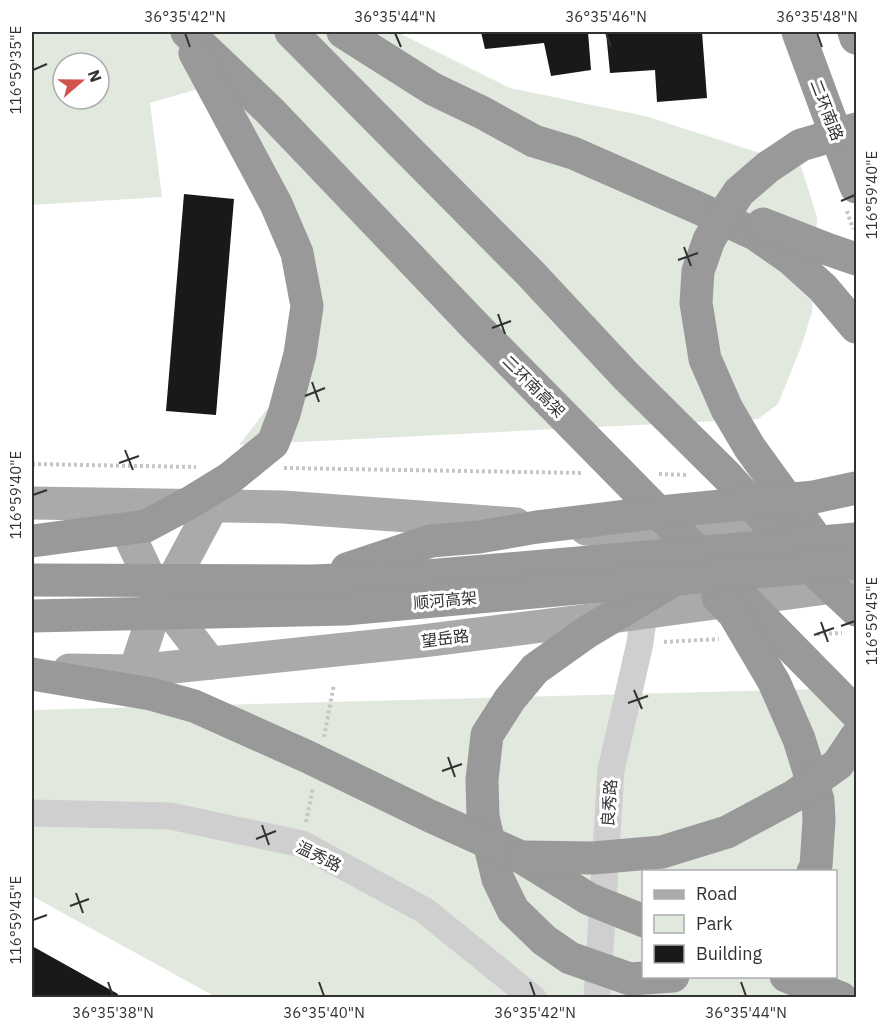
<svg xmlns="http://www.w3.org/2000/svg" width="888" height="1029" font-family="'IBM Plex Sans','Noto Sans SC',sans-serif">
	<rect width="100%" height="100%" fill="#fff"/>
	<!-- green -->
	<g fill="#e1e8dd" fill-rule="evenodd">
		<path d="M 32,32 L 397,32 L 510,88 L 645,116 L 801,166 L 817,217 L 812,312 L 801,347 L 778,404 L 758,419 L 239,445 L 282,390 L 293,306 L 273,185 L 201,88 L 150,103 L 162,197 L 32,205 ZM 63,63 L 99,63 L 99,99 L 63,99 Z"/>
		<path d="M 856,688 L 856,997 L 216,997 L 32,896 L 32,710 ZM 644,872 L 836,872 L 836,976 L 644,976 Z"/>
	</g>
	<!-- building -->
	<g fill="#191919">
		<polygon points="481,32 588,32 591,70 551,76 544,43 485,49"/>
		<polygon points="606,32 702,32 707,98 657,102 655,70 610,73"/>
		<polygon points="184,194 234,199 216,415 166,411"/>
		<polygon points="32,946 118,994 117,998 32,998"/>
	</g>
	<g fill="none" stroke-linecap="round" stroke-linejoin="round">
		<!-- path -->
		<g stroke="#c6c6c6" stroke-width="4" stroke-dasharray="3 3" stroke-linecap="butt">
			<polyline points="847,211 853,229"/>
			<polyline points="32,464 196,467"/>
			<polyline points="284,468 583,473"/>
			<polyline points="659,474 688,475"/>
			<polyline points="817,634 842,633"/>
			<polyline points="664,642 719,639"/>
			<polyline points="324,737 334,684"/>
			<polyline points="306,822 313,788"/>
		</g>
		<!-- minor -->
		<g stroke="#cfcfcf" stroke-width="27">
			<polyline points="32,813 170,816 302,844 424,910 533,998"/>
			<polyline points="597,998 611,770 640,643 644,612"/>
		</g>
		<!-- major -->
		<g stroke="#aaa" stroke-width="33">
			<polyline points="32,503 283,507 516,524"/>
			<polyline points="115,505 157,594 156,607 135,671"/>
			<polyline points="586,529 683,536 798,528"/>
			<polyline points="210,663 166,605 167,591 213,505"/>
			<polyline points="69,670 135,671 422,641 582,621 856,584"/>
		</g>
		<!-- highway -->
		<g stroke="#999" stroke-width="33">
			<polyline points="343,32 433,89 483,113 534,141 573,153 696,207 755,234 791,259 823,288 856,327"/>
			<polyline points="798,32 826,108 856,187"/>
			<polyline points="854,32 856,38"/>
			<polyline points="763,224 827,249 856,259"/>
			<polyline points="786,976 841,998"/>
		</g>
		<!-- highway-bridge -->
		<g stroke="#999" stroke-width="33">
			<polyline points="187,32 269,110 475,326 856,713"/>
			<polyline points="291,32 530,273 626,376 727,476 796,554 856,610"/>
			<polyline points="32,541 146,526 191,502 230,478 273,443 284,414 300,354 307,306 297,253 276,204 195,53"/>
			<polyline points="829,557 750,448 727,409 705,359 696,303 698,271 709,240 721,219 739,192 768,167 801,145 856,129"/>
			<polyline points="347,569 431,541 479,537 537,527 660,512 814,497 856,488"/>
			<polyline points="32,580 311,581 415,577 856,539"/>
			<polyline points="667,584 587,632 535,669 510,699 487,735 482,780 483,817 498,879 513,910 544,940 570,958 630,979 673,976"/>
			<polyline points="718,597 734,614 774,682 799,739 818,800 819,820 816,866 813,872"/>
			<polyline points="32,616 345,609 856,563"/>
			<polyline points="32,674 151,694 194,706 306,756 430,816 521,857 589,899 644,921"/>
			<polyline points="523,857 593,858 662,852 727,832 794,796 838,764 856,737"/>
		</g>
	</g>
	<!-- ticks -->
	<path fill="none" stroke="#323232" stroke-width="2" d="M 185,33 L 190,47M 395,33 L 401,47M 606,33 L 611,47M 817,33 L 822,47M 33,70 L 47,64M 841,201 L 855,195M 684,247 L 691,266M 678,260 L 698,253M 498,314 L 505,334M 492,328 L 511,321M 312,382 L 319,402M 305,396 L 325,388M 125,450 L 133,470M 119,463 L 139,456M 33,495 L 47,490M 821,622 L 828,642M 841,626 L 855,621M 814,635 L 834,628M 634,690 L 642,709M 628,703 L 648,696M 448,757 L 455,777M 442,771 L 462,764M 262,825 L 269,845M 256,839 L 276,831M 76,893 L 83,913M 70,906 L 89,899M 33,920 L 47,915M 108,982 L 113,996M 319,982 L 324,996M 530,982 L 535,996M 741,982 L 746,996"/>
	<g text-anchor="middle" stroke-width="6" stroke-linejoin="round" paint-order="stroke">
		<!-- street labels -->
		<g font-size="16" fill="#323232" stroke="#fff">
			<text transform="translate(827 110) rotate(69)" y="6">二环南路</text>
			<text transform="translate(534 386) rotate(45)" y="6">二环南高架</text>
			<text transform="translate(445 600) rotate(-5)" y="6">顺河高架</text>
			<text transform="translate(445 638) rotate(-7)" y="6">望岳路</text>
			<text transform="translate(609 803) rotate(-86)" y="6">良秀路</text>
			<text transform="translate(319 856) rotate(26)" y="6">温秀路</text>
		</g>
	</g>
	<!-- border -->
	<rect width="888" height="1029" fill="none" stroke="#ffffff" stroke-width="66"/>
	<!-- legend -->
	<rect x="642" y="870" width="195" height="108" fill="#ffffff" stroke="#adadad" stroke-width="1.5"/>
	<rect x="654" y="890" width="30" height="9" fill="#aaaaaa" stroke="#adadad" stroke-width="1.5"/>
	<text x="696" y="900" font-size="18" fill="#323232">Road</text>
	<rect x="654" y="915" width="30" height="18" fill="#e1e8dd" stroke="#adadad" stroke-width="1.5"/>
	<text x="696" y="930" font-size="18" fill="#323232">Park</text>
	<rect x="654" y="945" width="30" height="18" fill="#191919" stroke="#adadad" stroke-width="1.5"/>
	<text x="696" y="960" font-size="18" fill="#323232">Building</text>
	<!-- north arrow -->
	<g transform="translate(81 81) rotate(70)"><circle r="28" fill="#ffffff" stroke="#adadad" stroke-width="1.5"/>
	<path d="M0-4.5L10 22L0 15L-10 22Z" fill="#d1534d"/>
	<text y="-9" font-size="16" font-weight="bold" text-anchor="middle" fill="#323232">N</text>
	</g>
	<rect x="33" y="33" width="822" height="963" fill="none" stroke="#323232" stroke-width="2"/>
	<g font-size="15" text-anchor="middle" fill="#323232">
		<text x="185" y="22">36°35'42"N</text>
		<text x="395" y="22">36°35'44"N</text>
		<text x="606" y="22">36°35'46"N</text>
		<text x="817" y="22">36°35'48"N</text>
		<text transform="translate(16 70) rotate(-90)" y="5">116°59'35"E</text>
		<text transform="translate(872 195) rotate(-90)" y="5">116°59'40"E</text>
		<text transform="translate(16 495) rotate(-90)" y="5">116°59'40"E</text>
		<text transform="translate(872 621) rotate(-90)" y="5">116°59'45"E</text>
		<text transform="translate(16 920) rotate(-90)" y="5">116°59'45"E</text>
		<text x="113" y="1018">36°35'38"N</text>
		<text x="324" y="1018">36°35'40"N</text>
		<text x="535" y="1018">36°35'42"N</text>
		<text x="746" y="1018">36°35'44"N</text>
	</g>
</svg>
